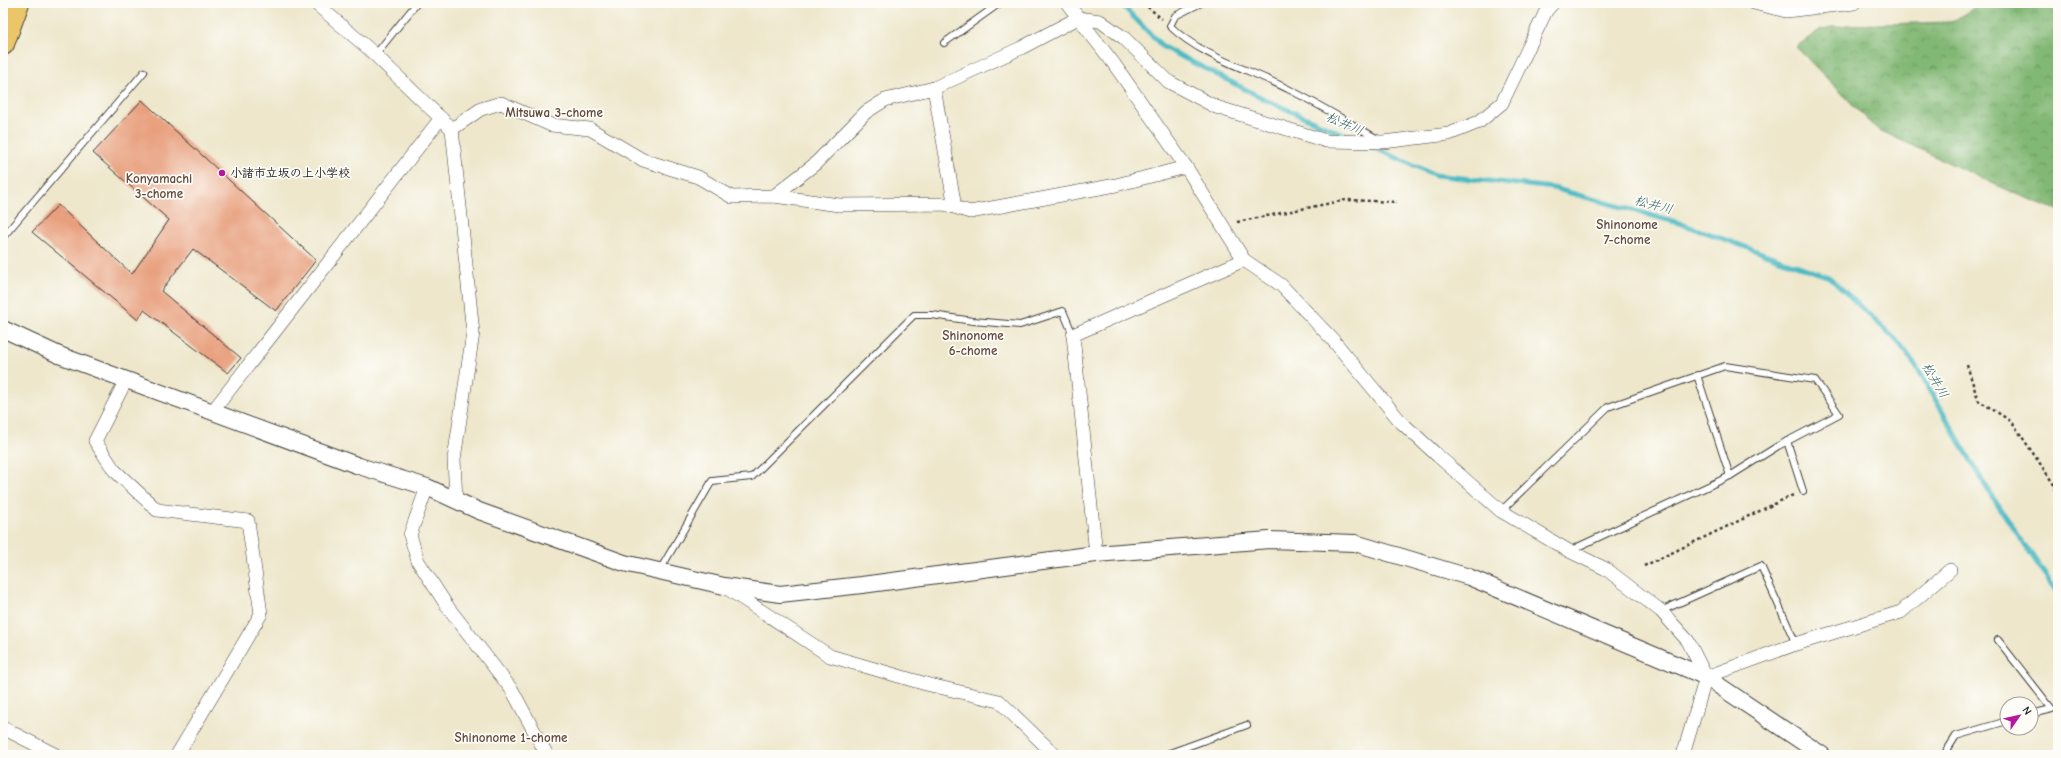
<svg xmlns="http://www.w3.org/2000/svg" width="2061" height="758" font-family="'Comic Neue','Klee One',sans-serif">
	<defs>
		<pattern id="forest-crowns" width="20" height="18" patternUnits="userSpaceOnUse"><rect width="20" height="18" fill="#82b874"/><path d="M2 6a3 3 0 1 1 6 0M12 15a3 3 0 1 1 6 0" fill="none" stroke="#6a955e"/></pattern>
	</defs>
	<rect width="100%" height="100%" fill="#fdfcf7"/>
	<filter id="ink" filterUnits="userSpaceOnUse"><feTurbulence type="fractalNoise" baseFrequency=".025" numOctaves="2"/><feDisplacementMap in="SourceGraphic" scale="8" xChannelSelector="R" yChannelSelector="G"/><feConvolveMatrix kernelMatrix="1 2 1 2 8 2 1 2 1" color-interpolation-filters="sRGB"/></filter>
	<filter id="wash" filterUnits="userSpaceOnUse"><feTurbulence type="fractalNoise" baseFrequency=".012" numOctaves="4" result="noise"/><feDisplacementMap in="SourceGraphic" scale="16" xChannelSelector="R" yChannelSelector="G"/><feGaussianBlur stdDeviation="0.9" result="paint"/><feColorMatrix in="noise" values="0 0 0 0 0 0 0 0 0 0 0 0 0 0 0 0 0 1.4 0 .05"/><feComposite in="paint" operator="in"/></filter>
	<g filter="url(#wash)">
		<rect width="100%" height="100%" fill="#eee7cc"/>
		<!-- forest -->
		<polygon fill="url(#forest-crowns)" stroke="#4f6a48" points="1981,3 2045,3 2058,6 2058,210 2013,193 1877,129 1796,47 1821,29 1846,25 1952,22"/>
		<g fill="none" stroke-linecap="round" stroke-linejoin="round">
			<!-- stream -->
			<g stroke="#4cbac4" stroke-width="5">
				<polyline points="1120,3 1163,47 1268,101 1350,137"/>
				<polyline points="1370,146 1435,175 1553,188 1679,223 1829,277 1896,340 1917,368 1991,495 2058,594"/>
			</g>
		</g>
		<g id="blocks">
			<!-- building -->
			<polygon fill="#e89f7d" points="142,100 316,260 276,311 193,249 161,291 241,358 228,373 144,310 138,320 32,232 58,205 132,274 169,220 93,153"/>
		</g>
	</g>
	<g filter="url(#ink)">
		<use href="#blocks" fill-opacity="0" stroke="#3c3a36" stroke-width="1"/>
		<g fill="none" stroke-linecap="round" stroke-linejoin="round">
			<defs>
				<g id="service">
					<path d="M 1201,3 L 1175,16 L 1170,26 C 1203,58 1250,69 1290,90 C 1320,105 1349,123 1378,139"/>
					<polyline points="944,43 1000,3"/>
					<polyline points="375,55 417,3"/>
					<polyline points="3,237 144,72"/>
					<polyline points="1697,375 1730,476"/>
					<polyline points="1787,441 1803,491"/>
					<polyline points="1501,511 1608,407 1725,366 1815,380 1839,414 1778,446 1730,476 1569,551"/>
					<polyline points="660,570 712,481 752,477 914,315 932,315 973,321 1020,325 1063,311 1073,335"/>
					<polyline points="1661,611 1761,566 1796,644"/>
					<polyline points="1998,640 2052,709 2031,714"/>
					<polyline points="1164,755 1247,725"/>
					<polyline points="1944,755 1956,736 2007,721"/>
				</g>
				<g id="minor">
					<polyline points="315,3 369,49 452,129 473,333 454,459 456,501"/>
					<polyline points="1067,3 1114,64 1186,167 1244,260 1281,285 1333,340 1401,422 1438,456 1501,511 1569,551 1606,569 1661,611 1688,641 1706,677 1683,755"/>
					<polyline points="1754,3 1786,11 1854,3"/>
					<polyline points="934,88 955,207"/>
					<polyline points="452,129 481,109 501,103 551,125 590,129 643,160 698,177 732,197 774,196 839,205 945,204 970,212 1116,185 1186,167"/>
					<polyline points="774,196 815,164 866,112 885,100 934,88 1021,48 1078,18 1100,21 1124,38 1169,82 1216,107 1326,141 1383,142 1449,134 1479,122 1502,103 1546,11 1553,3"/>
					<polyline points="126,380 95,441 114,470 157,510 248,521 261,614 177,755"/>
					<polyline points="212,412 441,118"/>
					<polyline points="427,487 410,535 418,561 447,606 512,690 547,755"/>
					<polyline points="1096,554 1073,335 1244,260"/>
					<polyline points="725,587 830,656 926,684 999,701 1055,755"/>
					<polyline points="1706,677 1796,644 1901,612 1950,570"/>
					<polyline points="3,728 56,755"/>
				</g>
				<polyline id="tertiary" points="3,329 59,355 359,466 427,487 479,511 624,563 724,586 780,594 862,585 1096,554 1269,540 1355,543 1469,577 1706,677 1822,755"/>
				<polyline id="trunk" points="3,44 18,3"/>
			</defs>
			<!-- service casing -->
			<use href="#service" stroke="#3c3a36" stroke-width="8"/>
			<!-- minor casing -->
			<use href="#minor" stroke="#3c3a36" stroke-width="14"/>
			<!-- tertiary casing -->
			<use href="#tertiary" stroke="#3c3a36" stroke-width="18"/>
			<!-- trunk casing -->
			<use href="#trunk" stroke="#3c3a36" stroke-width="24"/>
			<!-- path -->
			<g stroke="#3c3a36" stroke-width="2.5" stroke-dasharray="3 3" stroke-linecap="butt">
				<polyline points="1143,3 1162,19"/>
				<polyline points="1237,222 1346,200 1397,202"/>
				<polyline points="1967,365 1978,400 2012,422 2055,486 2058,501"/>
				<polyline points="1644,566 1793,495"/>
			</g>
			<!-- service -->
			<use href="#service" stroke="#fff" stroke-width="6"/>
			<!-- minor -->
			<use href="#minor" stroke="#fff" stroke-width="13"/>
			<!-- tertiary -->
			<use href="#tertiary" stroke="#fff" stroke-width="16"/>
			<!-- trunk -->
			<use href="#trunk" stroke="#ebc669" stroke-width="22"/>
		</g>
	</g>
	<!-- markers -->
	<circle fill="#b5179e" stroke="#fdfcf7" stroke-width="1.5" cx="222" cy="173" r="4"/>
	<g text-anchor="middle" stroke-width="3.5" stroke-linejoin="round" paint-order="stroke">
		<!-- poi labels -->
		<g font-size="12" font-weight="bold" fill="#1c1c1c" stroke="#fdfcf7" text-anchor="start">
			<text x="230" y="177">小諸市立坂の上小学校</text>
		</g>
		<!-- neighbourhood labels -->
		<g font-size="13" font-weight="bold" fill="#634a3e" stroke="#fdfcf7">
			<text x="554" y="117">Mitsuwa 3-chome</text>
			<text x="159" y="183">Konyamachi<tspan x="159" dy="15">3-chome</tspan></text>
			<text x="1627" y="229">Shinonome<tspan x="1627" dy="15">7-chome</tspan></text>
			<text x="973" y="340">Shinonome<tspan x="973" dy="15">6-chome</tspan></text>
			<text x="511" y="742">Shinonome 1-chome</text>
		</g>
		<!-- water labels -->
		<g font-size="13" font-style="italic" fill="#326368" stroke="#fdfcf7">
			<text transform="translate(1345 123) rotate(24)" y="5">松井川</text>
			<text transform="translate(1654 204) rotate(15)" y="5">松井川</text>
			<text transform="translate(1936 380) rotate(59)" y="5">松井川</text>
		</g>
	</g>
	<!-- margin -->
	<rect width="2061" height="758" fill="none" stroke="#fdfcf7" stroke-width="16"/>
	<!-- north arrow -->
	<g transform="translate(2019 716) rotate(56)"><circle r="19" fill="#fdfcf7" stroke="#a3a29f"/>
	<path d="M0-3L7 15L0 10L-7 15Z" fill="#b5179e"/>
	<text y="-6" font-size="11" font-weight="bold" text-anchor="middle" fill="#1c1c1c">N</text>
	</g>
</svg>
